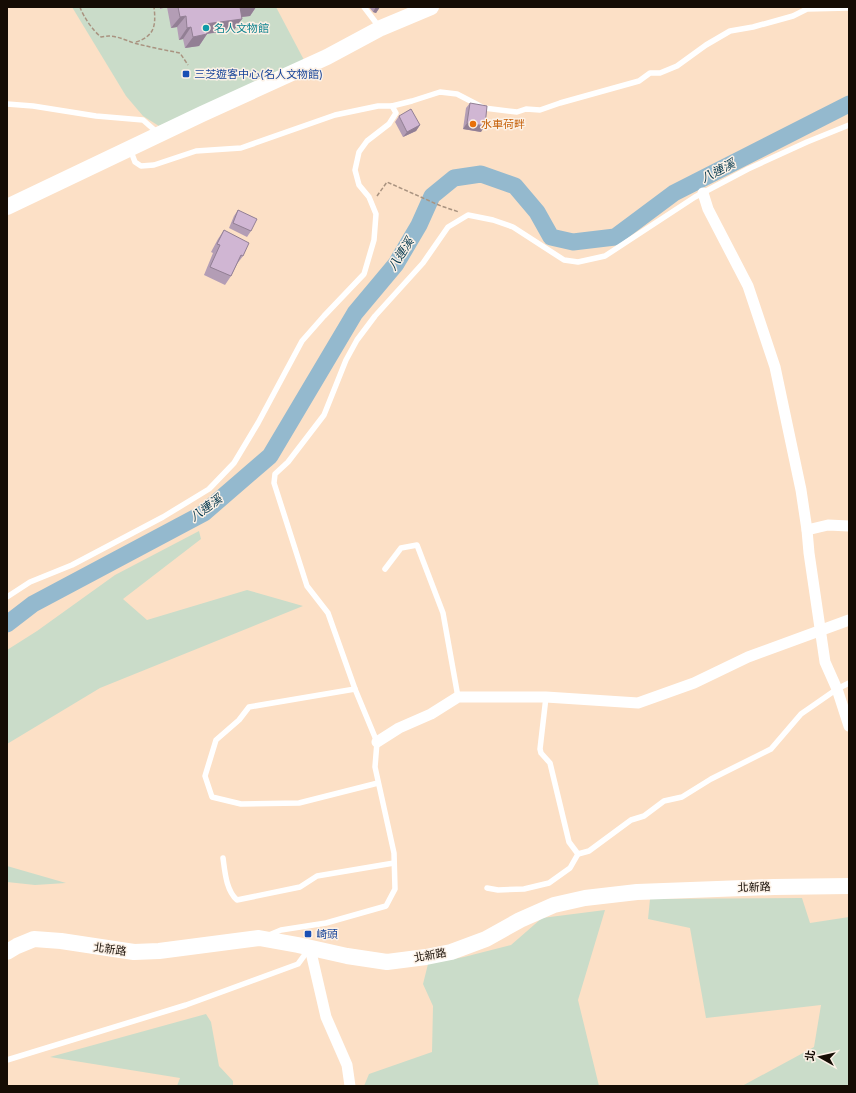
<svg xmlns="http://www.w3.org/2000/svg" width="856" height="1093" font-family="Inter,'Noto Sans TC',sans-serif">
	<rect width="100%" height="100%" fill="#fce0c6"/>
	<!-- green -->
	<g fill="#cadcc9">
		<polygon points="72,7 276,7 304,60 159,126 143,116 126,96"/>
		<polygon points="199,531 201,539 123,599 147,620 247,590 303,606 100,688 7,744 7,650 37,631 115,575"/>
		<polygon points="7,866 66,883 35,885 7,882"/>
		<polygon points="802,898 810,923 849,917 849,1086 742,1086 814,1047 821,1005 706,1018 690,928 648,919 650,899"/>
		<polygon points="605,910 578,1000 599,1086 364,1086 369,1074 432,1052 433,1006 423,984 428,964 464,957 511,945 542,918"/>
		<polygon points="206,1014 211,1022 219,1066 233,1081 233,1086 177,1086 180,1078 50,1057"/>
	</g>
	<g fill="none" stroke-linecap="round" stroke-linejoin="round">
		<!-- river -->
		<polyline stroke="#94b9ce" stroke-width="17" points="7,624 33,604 204,513 270,456 355,313 396,264 419,225 432,196 454,178 481,174 515,186 537,212 551,237 573,242 615,237 674,193 849,104"/>
		<!-- path -->
		<g stroke="#a99380" stroke-width="1.5" stroke-dasharray="4 2" stroke-linecap="butt">
			<path d="M 80,7 C 83,16 93,31 101,37 C 114,34 122,39 134,43 C 149,47 165,50 180,53 L 188,65"/>
			<path d="M 136,42 C 155,36 156,25 154,7"/>
			<polyline points="377,196 387,182 441,206 459,212"/>
		</g>
		<!-- lane -->
		<g stroke="#fff" stroke-width="5.5">
			<polyline points="364,7 380,28"/>
			<polyline points="7,104 33,106 96,116 143,120 159,134"/>
			<polyline points="392,106 412,101 440,92 457,94 484,108 517,112 526,109 540,110 560,103 639,81 650,73 660,73 677,66 706,45 730,31 753,27 793,16 807,9 849,8"/>
			<polyline points="385,569 401,548 417,545 443,613 458,697"/>
			<polyline points="7,597 30,582 72,565 163,517 209,489 234,463 258,423 302,341 324,316 364,274 374,240 376,214 369,197 359,185 355,170 359,152 367,141 389,124 396,113 392,106 378,106 335,115 241,148 196,151 154,165 141,166 135,162 130,149"/>
			<polyline points="355,689 249,707 239,720 216,740 205,776 212,797 241,804 299,803 378,783"/>
			<polyline points="546,697 540,749 541,753 550,763 569,842 578,854"/>
			<path d="M 223,858 C 225,872 226,890 237,900 L 300,887 L 317,876 L 394,863"/>
			<polyline points="487,888 498,890 524,889 549,883 570,868 578,854 589,851 631,820 644,816 664,801 682,797 711,779 771,749 801,714 837,689 849,683"/>
			<polyline points="269,935 281,930 326,923 386,906 395,889 394,853 375,767 377,742 355,689 328,613 307,586 274,483 275,474 288,462 324,415 346,360 357,340 375,316 423,263 448,227 468,215 493,220 513,227 564,260 578,262 605,256 695,197 748,169 807,142 849,125"/>
			<polyline points="7,1060 186,1005 298,964 309,949"/>
		</g>
		<!-- street -->
		<g stroke="#fff" stroke-width="11">
			<polyline points="703,193 708,209 748,286 775,367 801,490 807,530 809,553 825,662 837,689 849,726"/>
			<polyline points="807,530 828,525 849,526"/>
			<polyline points="377,742 399,728 431,714 458,697 546,697 638,703 694,683 748,657 849,620"/>
			<polyline points="310,948 326,1017 347,1065 350,1086"/>
		</g>
		<!-- secondary -->
		<g stroke="#fff" stroke-width="16">
			<polyline points="7,207 202,114 327,57 381,28 431,7"/>
			<polyline points="7,952 17,946 34,939 61,941 134,952 159,951 259,938 298,945 347,956 387,962 426,957 451,952 486,939 520,920 554,905 585,898 637,892 774,887 849,886"/>
		</g>
	</g>
	<!-- wall -->
	<g fill="#b39db5">
		<polygon points="160,7 256,7 250,16 242,17 234,30 207,34 199,46 185,48 183,39 179,40 177,27 171,28 167,7 160,9"/>
		<polygon points="369,7 380,7 376,13 373,12"/>
		<polygon points="470,103 481,132 463,129 466,108"/>
		<polygon points="399,116 420,125 416,131 403,137 395,122"/>
		<polygon points="238,210 251,231 247,237 229,228 234,216"/>
		<polygon points="224,230 243,256 237,264 231,276 225,285 204,275 213,253 211,252 218,239"/>
	</g>
	<!-- shaded-wall -->
	<g fill="#927f94">
		<polygon points="240,7 256,7 250,16 232,18"/>
		<polygon points="376,7 380,7 376,13 373,12"/>
		<polygon points="186,16 177,27 171,28 180,17"/>
		<polygon points="242,19 234,30 197,35 205,24"/>
		<polygon points="191,27 183,39 179,40 187,28"/>
		<polygon points="207,34 199,46 185,48 193,37"/>
		<polygon points="467,123 485,126 481,132 463,129"/>
		<polygon points="420,125 416,131 403,137 407,132"/>
	</g>
	<!-- building -->
	<g fill="#d0b6d3" stroke="#927f94">
		<polygon points="178,7 240,7 242,19 205,24 207,34 193,37 191,27 187,28 186,16 180,17"/>
		<polygon points="470,103 487,106 485,126 467,123"/>
		<polygon points="411,109 420,125 407,132 399,116"/>
		<polygon points="238,210 257,219 251,231 233,223"/>
		<polygon points="224,230 249,243 243,256 241,255 231,276 210,267 220,245 217,244"/>
	</g>
	<!-- markers -->
	<circle fill="#0f9aa8" stroke="#fcf1e6" stroke-width="1.5" cx="206" cy="28" r="4"/>
	<g fill="#1a4fb4" stroke="#fcf1e6" stroke-width="1.5">
		<rect x="182" y="70" width="8" height="8" rx="2"/>
		<rect x="304" y="930" width="8" height="8" rx="2"/>
	</g>
	<circle fill="#e8710a" stroke="#fcf1e6" stroke-width="1.5" cx="473" cy="124" r="4"/>
	<g text-anchor="middle" stroke-width="3" stroke-linejoin="round" paint-order="stroke">
		<!-- culture labels -->
		<g font-size="11" fill="#0d838f" stroke="#fcf1e6" text-anchor="start">
			<text x="214" y="32">名人文物館</text>
		</g>
		<!-- transit labels -->
		<g font-size="11" fill="#164399" stroke="#fcf1e6" text-anchor="start">
			<text x="194" y="78">三芝遊客中心(名人文物館)</text>
			<text x="316" y="938">崎頭</text>
		</g>
		<!-- food labels -->
		<g font-size="11" fill="#c56008" stroke="#fcf1e6" text-anchor="start">
			<text x="481" y="128">水車荷畔</text>
		</g>
		<!-- street labels -->
		<g font-size="11" fill="#150c04" stroke="#fcf1e6">
			<text transform="translate(754 887) rotate(-2)" y="4">北新路</text>
			<text transform="translate(110 949) rotate(8)" y="4">北新路</text>
			<text transform="translate(430 955) rotate(-10)" y="4">北新路</text>
		</g>
		<!-- water labels -->
		<g font-size="12" font-style="italic" fill="#02374d" stroke="#fcf1e6">
			<text transform="translate(718 171) rotate(-27)" y="4">八連溪</text>
			<text transform="translate(401 254) rotate(-57)" y="4">八連溪</text>
			<text transform="translate(206 508) rotate(-36)" y="4">八連溪</text>
		</g>
	</g>
	<!-- border -->
	<rect width="856" height="1093" fill="none" stroke="#150c04" stroke-width="16"/>
	<!-- north arrow -->
	<g transform="translate(820 1057) rotate(278)" stroke="#fcf1e6" stroke-width="3" paint-order="stroke">
	<path d="M0-3L7 15L0 10L-7 15Z" fill="#150c04"/>
	<text y="-6" font-size="11" font-weight="bold" text-anchor="middle" fill="#150c04">北</text>
	</g>
</svg>
